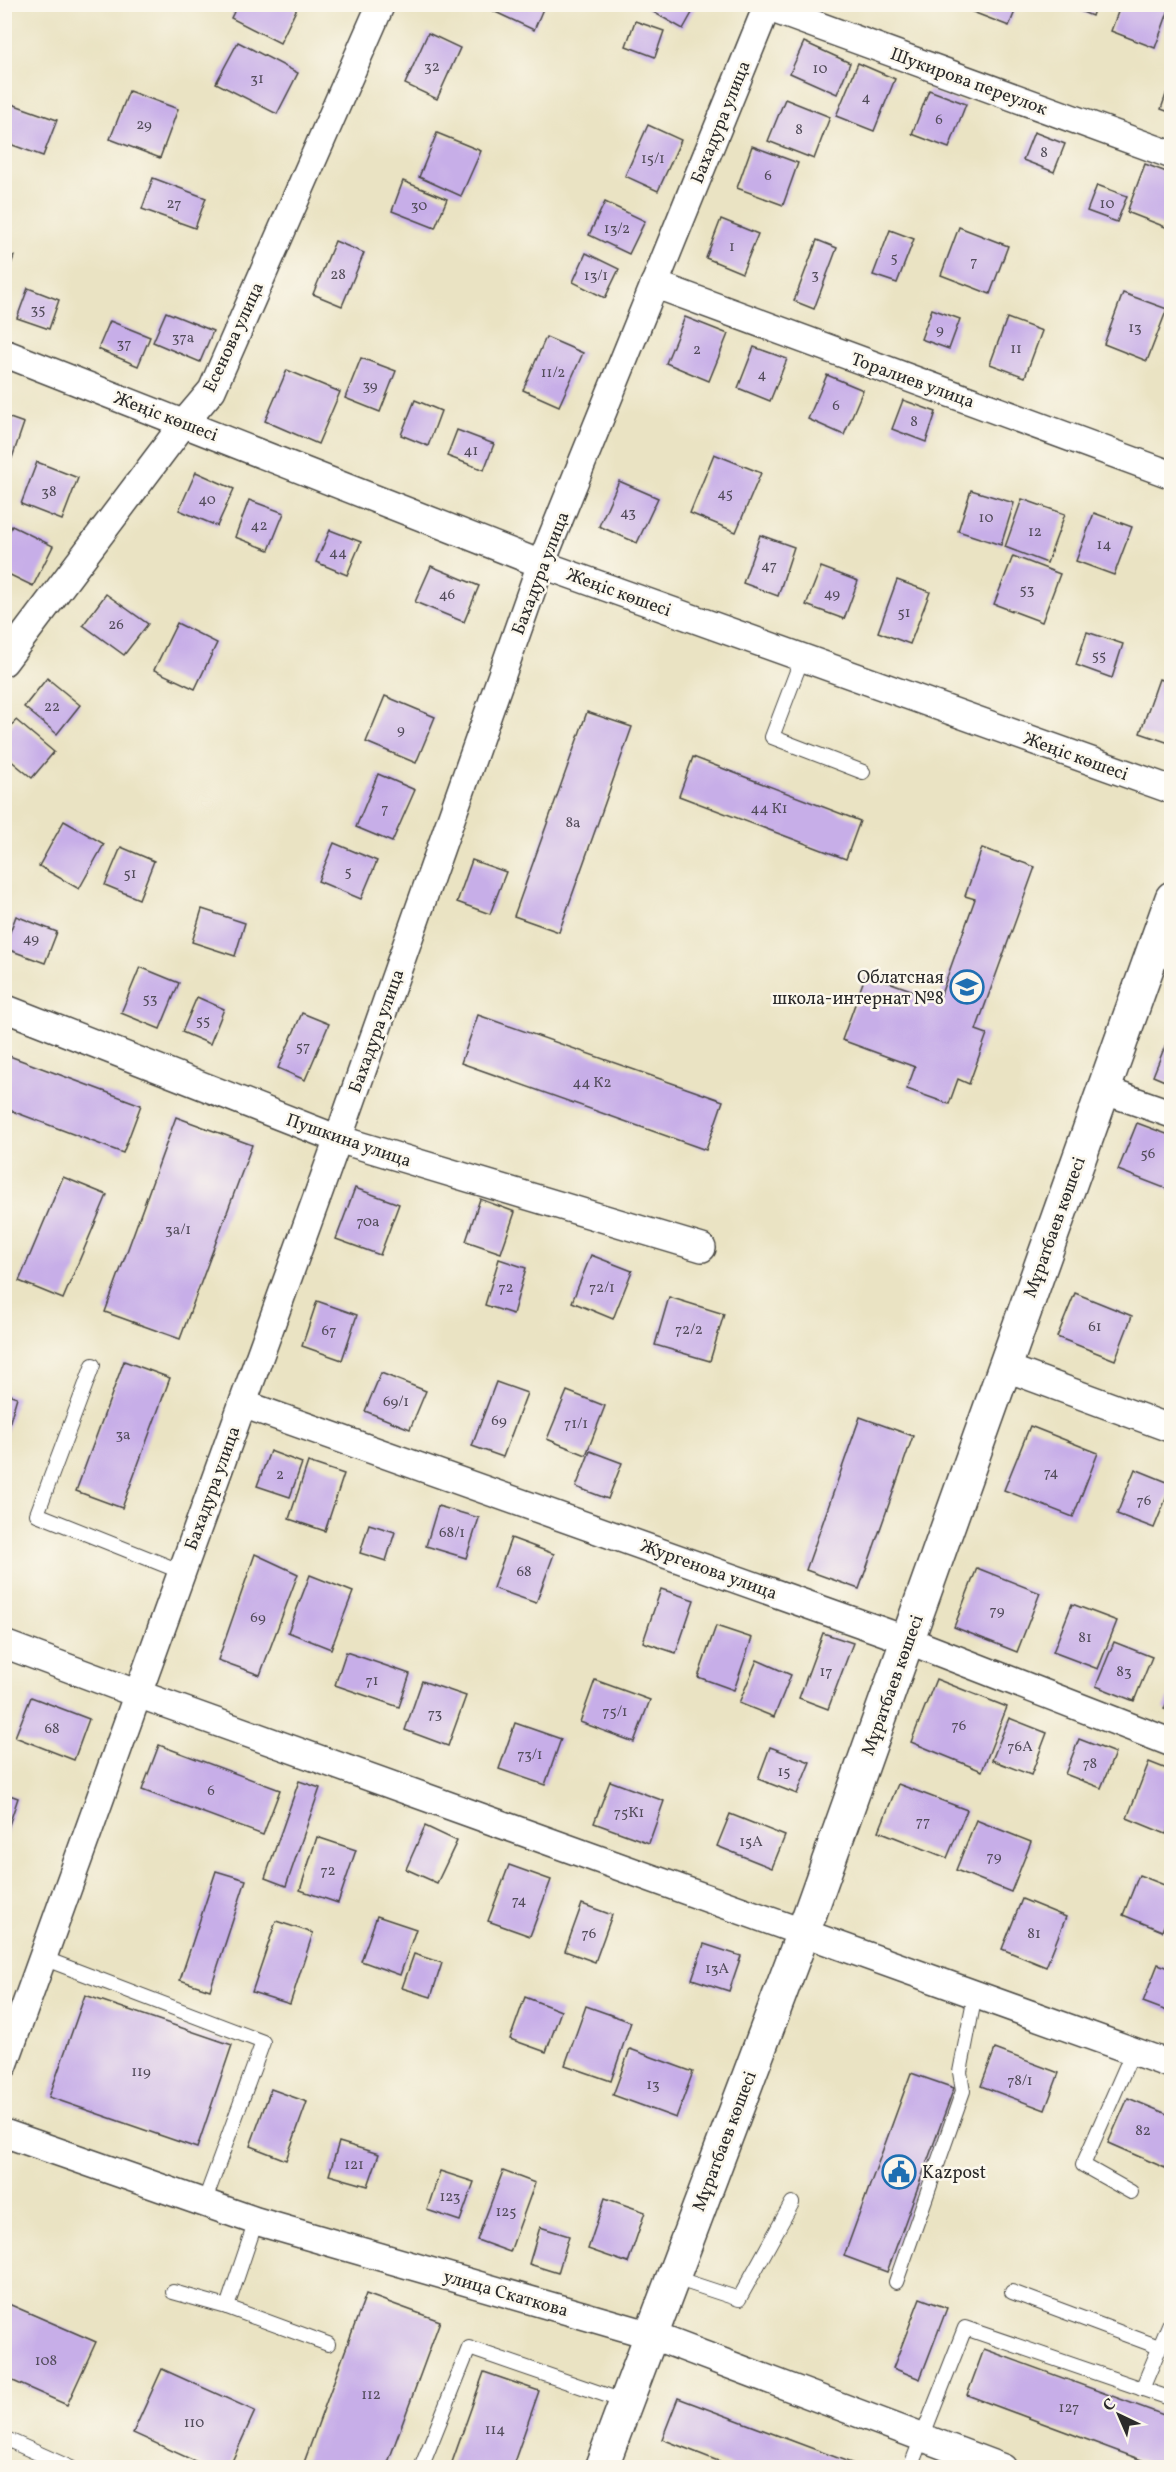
<svg xmlns="http://www.w3.org/2000/svg" width="1176" height="2472" font-family="Vollkorn,serif">
	<rect width="100%" height="100%" fill="#fbf7ec"/>
	<filter id="ink" filterUnits="userSpaceOnUse"><feTurbulence type="fractalNoise" baseFrequency=".0167" numOctaves="2"/><feDisplacementMap in="SourceGraphic" scale="12" xChannelSelector="R" yChannelSelector="G"/><feConvolveMatrix kernelMatrix="1 2 1 2 8 2 1 2 1" color-interpolation-filters="sRGB"/></filter>
	<filter id="wash" filterUnits="userSpaceOnUse"><feTurbulence type="fractalNoise" baseFrequency=".008" numOctaves="4" result="noise"/><feDisplacementMap in="SourceGraphic" scale="24" xChannelSelector="R" yChannelSelector="G"/><feGaussianBlur stdDeviation="1.35" result="paint"/><feColorMatrix in="noise" values="0 0 0 0 0 0 0 0 0 0 0 0 0 0 0 0 0 1.4 0 .05"/><feComposite in="paint" operator="in"/></filter>
	<g filter="url(#wash)">
		<rect width="100%" height="100%" fill="#eae3c3"/>
		<g id="blocks">
			<!-- building -->
			<g fill="#c7aee8">
				<polygon points="238,4 299,4 280,43 231,18"/>
				<polygon points="491,4 545,4 534,30 489,9"/>
				<polygon points="639,4 697,4 683,29"/>
				<polygon points="952,4 1018,4 1009,26"/>
				<polygon points="1063,4 1096,4 1092,16"/>
				<polygon points="1121,4 1171,4 1155,48 1111,31"/>
				<polygon points="635,21 664,31 655,57 626,46"/>
				<polygon points="428,33 460,48 437,99 405,84"/>
				<polygon points="238,42 298,73 277,114 216,83"/>
				<polygon points="804,42 850,63 837,94 790,73"/>
				<polygon points="858,63 895,79 874,131 836,116"/>
				<polygon points="1171,80 1172,80 1172,113 1161,109"/>
				<polygon points="929,90 966,104 949,148 912,134"/>
				<polygon points="129,91 178,109 160,158 110,139"/>
				<polygon points="785,99 830,117 814,159 768,141"/>
				<polygon points="9,103 57,120 43,156 4,142 4,114"/>
				<polygon points="648,125 681,140 658,191 625,176"/>
				<polygon points="1034,132 1065,144 1054,172 1023,160"/>
				<polygon points="437,133 481,151 461,196 419,177"/>
				<polygon points="752,146 798,163 783,205 737,188"/>
				<polygon points="1145,164 1172,174 1172,219 1168,228 1127,212"/>
				<polygon points="153,178 206,198 195,228 142,209"/>
				<polygon points="403,181 447,199 435,228 392,211"/>
				<polygon points="1097,185 1127,196 1117,222 1087,211"/>
				<polygon points="605,202 645,221 629,254 589,235"/>
				<polygon points="721,219 758,234 742,273 706,258"/>
				<polygon points="959,227 1008,246 990,294 941,275"/>
				<polygon points="890,230 914,239 897,283 873,275"/>
				<polygon points="817,240 837,248 814,309 794,301"/>
				<polygon points="335,241 364,253 342,306 313,294"/>
				<polygon points="4,253 14,256 5,282 4,282"/>
				<polygon points="586,253 619,269 605,298 573,282"/>
				<polygon points="28,288 59,300 49,329 17,318"/>
				<polygon points="1123,293 1167,309 1147,361 1104,344"/>
				<polygon points="932,309 960,319 949,349 921,339"/>
				<polygon points="166,312 213,331 200,362 153,342"/>
				<polygon points="685,317 728,334 709,381 666,363"/>
				<polygon points="1007,318 1042,331 1025,377 990,364"/>
				<polygon points="110,321 150,337 138,366 98,349"/>
				<polygon points="546,337 583,353 559,406 523,390"/>
				<polygon points="754,347 787,359 770,401 738,388"/>
				<polygon points="361,358 396,371 380,412 345,398"/>
				<polygon points="287,370 340,392 318,444 265,421"/>
				<polygon points="827,375 863,390 844,435 808,419"/>
				<polygon points="415,400 441,411 428,446 401,435"/>
				<polygon points="903,400 936,412 926,442 892,429"/>
				<polygon points="1171,412 1172,412 1172,428 1166,426"/>
				<polygon points="4,416 24,423 12,458 4,455"/>
				<polygon points="457,430 494,444 484,470 447,456"/>
				<polygon points="714,454 761,473 736,532 690,513"/>
				<polygon points="37,462 78,478 62,520 21,504"/>
				<polygon points="196,472 234,489 217,526 179,510"/>
				<polygon points="619,481 658,498 637,543 599,526"/>
				<polygon points="971,490 1014,503 1001,545 958,531"/>
				<polygon points="1022,499 1065,514 1047,563 1005,547"/>
				<polygon points="249,500 284,513 269,550 235,537"/>
				<polygon points="1094,513 1132,527 1114,575 1076,561"/>
				<polygon points="12,526 53,546 33,586 4,572 4,542"/>
				<polygon points="330,530 361,542 347,575 316,562"/>
				<polygon points="760,535 794,547 778,596 743,583"/>
				<polygon points="1013,556 1060,574 1042,622 994,604"/>
				<polygon points="431,566 479,586 464,622 415,602"/>
				<polygon points="821,567 858,581 844,619 806,605"/>
				<polygon points="897,580 930,592 910,644 878,632"/>
				<polygon points="106,594 148,624 124,655 83,625"/>
				<polygon points="177,623 217,643 195,689 154,670"/>
				<polygon points="1087,632 1123,644 1112,678 1076,665"/>
				<polygon points="47,678 80,705 57,734 24,707"/>
				<polygon points="1159,679 1172,684 1172,744 1140,733"/>
				<polygon points="385,696 435,717 416,763 366,742"/>
				<polygon points="587,712 632,727 559,932 514,916"/>
				<polygon points="16,720 54,752 32,778 4,755 4,735"/>
				<polygon points="693,757 860,821 846,859 679,796"/>
				<polygon points="378,774 415,790 392,842 356,827"/>
				<polygon points="64,821 104,844 79,889 39,866"/>
				<polygon points="334,843 377,861 361,899 318,881"/>
				<polygon points="121,847 154,861 139,899 105,885"/>
				<polygon points="982,848 1035,867 976,1030 987,1034 969,1084 958,1079 949,1104 907,1089 915,1067 842,1040 866,974 939,1000 975,899 965,896"/>
				<polygon points="472,860 506,872 490,914 457,902"/>
				<polygon points="202,909 245,923 235,956 192,942"/>
				<polygon points="16,916 57,932 45,963 4,948"/>
				<polygon points="140,967 179,983 160,1029 121,1013"/>
				<polygon points="197,997 224,1009 210,1044 182,1032"/>
				<polygon points="302,1013 329,1024 305,1080 278,1068"/>
				<polygon points="478,1015 723,1101 706,1150 461,1063"/>
				<polygon points="1165,1046 1172,1049 1172,1084 1153,1076"/>
				<polygon points="4,1054 141,1105 123,1153 4,1108"/>
				<polygon points="176,1117 252,1145 180,1339 105,1312"/>
				<polygon points="1137,1123 1172,1136 1172,1191 1118,1170"/>
				<polygon points="63,1177 107,1195 63,1299 19,1281"/>
				<polygon points="355,1188 399,1204 380,1255 336,1239"/>
				<polygon points="480,1199 515,1212 501,1253 466,1241"/>
				<polygon points="591,1255 632,1271 613,1319 572,1302"/>
				<polygon points="499,1259 526,1268 513,1314 485,1305"/>
				<polygon points="1075,1293 1132,1316 1115,1360 1057,1337"/>
				<polygon points="669,1297 724,1314 710,1361 655,1345"/>
				<polygon points="317,1301 357,1315 342,1360 302,1346"/>
				<polygon points="124,1361 170,1378 122,1508 76,1491"/>
				<polygon points="381,1373 426,1391 410,1429 365,1411"/>
				<polygon points="496,1382 527,1393 503,1457 472,1446"/>
				<polygon points="567,1391 605,1406 586,1455 547,1439"/>
				<polygon points="5,1393 17,1397 5,1438"/>
				<polygon points="860,1417 913,1436 859,1589 806,1570"/>
				<polygon points="1030,1426 1098,1453 1073,1517 1004,1490"/>
				<polygon points="270,1451 302,1463 290,1497 257,1486"/>
				<polygon points="590,1451 622,1463 608,1499 576,1487"/>
				<polygon points="308,1462 344,1474 325,1531 289,1519"/>
				<polygon points="1135,1469 1172,1484 1154,1528 1117,1514"/>
				<polygon points="438,1506 479,1518 466,1558 426,1546"/>
				<polygon points="369,1524 395,1532 386,1561 360,1553"/>
				<polygon points="511,1538 554,1554 536,1603 493,1588"/>
				<polygon points="255,1554 298,1574 260,1675 218,1660"/>
				<polygon points="977,1568 1040,1593 1017,1652 954,1627"/>
				<polygon points="310,1575 353,1592 331,1649 288,1632"/>
				<polygon points="661,1589 694,1600 676,1653 643,1642"/>
				<polygon points="1072,1604 1117,1621 1098,1669 1053,1652"/>
				<polygon points="716,1626 752,1638 734,1690 698,1677"/>
				<polygon points="823,1633 853,1643 828,1709 799,1698"/>
				<polygon points="1114,1642 1152,1657 1134,1701 1096,1686"/>
				<polygon points="346,1652 410,1674 399,1707 335,1685"/>
				<polygon points="757,1660 791,1675 774,1717 739,1703"/>
				<polygon points="936,1679 1007,1707 982,1771 911,1742"/>
				<polygon points="595,1680 650,1700 634,1742 580,1722"/>
				<polygon points="422,1681 466,1696 448,1746 405,1730"/>
				<polygon points="1172,1690 1172,1712 1164,1709"/>
				<polygon points="31,1697 89,1719 74,1760 15,1737"/>
				<polygon points="1009,1718 1047,1733 1031,1775 992,1760"/>
				<polygon points="515,1723 561,1739 545,1785 499,1769"/>
				<polygon points="1079,1739 1115,1753 1101,1788 1065,1774"/>
				<polygon points="159,1745 280,1790 263,1835 142,1790"/>
				<polygon points="770,1747 810,1762 797,1794 758,1779"/>
				<polygon points="1149,1762 1172,1771 1172,1821 1166,1834 1127,1818"/>
				<polygon points="299,1781 320,1788 286,1886 265,1878"/>
				<polygon points="610,1781 664,1801 649,1843 594,1823"/>
				<polygon points="898,1784 967,1810 947,1858 879,1831"/>
				<polygon points="4,1793 18,1798 5,1837 4,1837"/>
				<polygon points="730,1814 785,1836 772,1868 717,1846"/>
				<polygon points="976,1820 1031,1842 1011,1892 956,1870"/>
				<polygon points="425,1826 457,1841 437,1883 406,1869"/>
				<polygon points="317,1837 356,1850 338,1903 300,1890"/>
				<polygon points="509,1865 551,1880 530,1936 488,1921"/>
				<polygon points="216,1871 246,1880 210,1990 180,1980"/>
				<polygon points="1139,1875 1172,1888 1172,1906 1162,1931 1123,1915"/>
				<polygon points="1022,1899 1066,1917 1046,1967 1002,1949"/>
				<polygon points="582,1904 612,1915 595,1962 565,1951"/>
				<polygon points="377,1916 416,1929 400,1975 361,1961"/>
				<polygon points="276,1921 313,1933 290,2004 252,1992"/>
				<polygon points="704,1944 741,1956 729,1991 692,1979"/>
				<polygon points="414,1954 442,1963 431,1997 402,1988"/>
				<polygon points="1158,1964 1172,1969 1172,2013 1143,2002"/>
				<polygon points="85,1995 232,2045 197,2148 49,2097"/>
				<polygon points="525,1997 561,2011 546,2052 510,2039"/>
				<polygon points="586,2006 631,2022 611,2081 565,2065"/>
				<polygon points="630,2049 693,2072 676,2118 613,2095"/>
				<polygon points="995,2049 1059,2073 1045,2110 981,2086"/>
				<polygon points="911,2073 954,2088 887,2272 844,2256"/>
				<polygon points="271,2089 307,2102 286,2160 250,2146"/>
				<polygon points="1128,2098 1172,2116 1172,2171 1108,2143"/>
				<polygon points="339,2142 379,2154 368,2186 329,2175"/>
				<polygon points="440,2171 474,2182 460,2221 427,2210"/>
				<polygon points="503,2171 535,2183 510,2252 477,2240"/>
				<polygon points="605,2198 645,2212 628,2263 588,2249"/>
				<polygon points="540,2227 569,2236 558,2273 529,2264"/>
				<polygon points="366,2294 440,2321 386,2468 302,2468"/>
				<polygon points="920,2298 947,2308 920,2379 893,2368"/>
				<polygon points="4,2302 96,2342 67,2405 4,2377"/>
				<polygon points="984,2349 1172,2418 1172,2468 1163,2468 967,2395"/>
				<polygon points="162,2369 255,2411 229,2468 210,2468 133,2433"/>
				<polygon points="484,2372 539,2391 512,2468 450,2468"/>
				<polygon points="678,2398 862,2467 862,2468 736,2468 662,2439"/>
			</g>
		</g>
	</g>
	<g filter="url(#ink)">
		<use href="#blocks" fill-opacity="0" stroke="#484742" stroke-width="1.5"/>
		<g fill="none" stroke-linecap="round" stroke-linejoin="round">
			<defs>
				<g id="service">
					<polyline points="802,658 772,737 863,772"/>
					<polyline points="93,1365 37,1514 182,1572"/>
					<polyline points="43,1958 263,2042 204,2203"/>
					<polyline points="1131,2192 1083,2165 1133,2051"/>
					<polyline points="256,2221 227,2307 328,2344"/>
					<polyline points="672,2277 739,2299 792,2203"/>
					<polyline points="896,2282 963,2091 960,2072 975,1995"/>
					<polyline points="173,2292 227,2307"/>
					<polyline points="1012,2292 1159,2347"/>
					<polyline points="1142,2389 1172,2318"/>
					<polyline points="4,2438 71,2468"/>
					<polyline points="421,2468 469,2348 626,2402"/>
					<polyline points="910,2468 965,2328 1172,2399"/>
				</g>
				<g id="minor">
					<polyline points="767,7 1172,155"/>
					<polyline points="654,284 1172,475"/>
					<polyline points="4,353 541,564 1172,790"/>
					<polyline points="4,662 184,423 212,390 381,4"/>
					<polyline points="4,1008 338,1139 702,1248"/>
					<polyline points="1103,1090 1172,1114"/>
					<polyline points="1004,1367 1172,1429"/>
					<polyline points="243,1404 907,1640 1172,1743"/>
					<polyline points="4,1644 138,1694 1172,2065"/>
					<polyline points="4,2065 338,1139 541,564 768,4"/>
					<polyline points="4,2133 256,2221 651,2335 1003,2468"/>
				</g>
				<polyline id="tertiary" points="601,2468 803,1933 1172,898"/>
			</defs>
			<!-- service casing -->
			<use href="#service" stroke="#484742" stroke-width="16"/>
			<!-- minor casing -->
			<use href="#minor" stroke="#484742" stroke-width="30"/>
			<!-- tertiary casing -->
			<use href="#tertiary" stroke="#484742" stroke-width="36"/>
			<!-- service -->
			<use href="#service" stroke="#fff" stroke-width="14"/>
			<!-- minor -->
			<use href="#minor" stroke="#fff" stroke-width="27"/>
			<!-- tertiary -->
			<use href="#tertiary" stroke="#fff" stroke-width="33"/>
		</g>
	</g>
	<!-- icons -->
	<defs>
		<symbol id="school-ring" viewBox="-11 -11 22 22"><circle r="9.5" fill="#fbf7ec" stroke="#1f6fb2" stroke-width="1.5"/><path d="M0-5L7-2L0 1L-7-2ZM-4 1L0 2.5L4 1V4Q0 6-4 4Z" fill="#1f6fb2"/></symbol>
		<symbol id="civic-ring" viewBox="-11 -11 22 22"><circle r="9.5" fill="#fbf7ec" stroke="#1f6fb2" stroke-width="1.5"/><path d="M-.6-6.5H3V-4.5H.6V-3L4-1V1h2V6H-6V1h2V-1L-.6-3ZM-1.2 2.5V6h2.4V2.5Z" fill="#1f6fb2"/></symbol>
	</defs>
	<g fill-rule="evenodd">
		<use href="#school-ring" x="948" y="968" width="38" height="38"/>
		<use href="#civic-ring" x="880" y="2153" width="38" height="38"/>
	</g>
	<g text-anchor="middle" stroke-width="5" stroke-linejoin="round" paint-order="stroke">
		<!-- number labels -->
		<g font-size="15" fill="#524c5a">
			<text x="432" y="71">32</text>
			<text x="820" y="73">10</text>
			<text x="257" y="83">31</text>
			<text x="866" y="102">4</text>
			<text x="939" y="124">6</text>
			<text x="144" y="129">29</text>
			<text x="799" y="134">8</text>
			<text x="1044" y="157">8</text>
			<text x="653" y="163">15/1</text>
			<text x="768" y="180">6</text>
			<text x="174" y="208">27</text>
			<text x="1107" y="208">10</text>
			<text x="419" y="210">30</text>
			<text x="617" y="233">13/2</text>
			<text x="732" y="251">1</text>
			<text x="894" y="262">5</text>
			<text x="974" y="266">7</text>
			<text x="338" y="279">28</text>
			<text x="815" y="279">3</text>
			<text x="596" y="280">13/1</text>
			<text x="38" y="314">35</text>
			<text x="1135" y="332">13</text>
			<text x="940" y="334">9</text>
			<text x="183" y="342">37а</text>
			<text x="124" y="348">37</text>
			<text x="1016" y="353">11</text>
			<text x="697" y="354">2</text>
			<text x="553" y="377">11/2</text>
			<text x="762" y="379">4</text>
			<text x="370" y="390">39</text>
			<text x="836" y="410">6</text>
			<text x="914" y="426">8</text>
			<text x="471" y="455">41</text>
			<text x="49" y="496">38</text>
			<text x="725" y="498">45</text>
			<text x="207" y="504">40</text>
			<text x="628" y="517">43</text>
			<text x="986" y="522">10</text>
			<text x="259" y="530">42</text>
			<text x="1035" y="536">12</text>
			<text x="1104" y="549">14</text>
			<text x="338" y="557">44</text>
			<text x="769" y="570">47</text>
			<text x="1027" y="594">53</text>
			<text x="832" y="598">49</text>
			<text x="447" y="599">46</text>
			<text x="904" y="617">51</text>
			<text x="116" y="629">26</text>
			<text x="1099" y="660">55</text>
			<text x="52" y="711">22</text>
			<text x="401" y="734">9</text>
			<text x="385" y="813">7</text>
			<text x="769" y="813">44 К1</text>
			<text x="573" y="827">8а</text>
			<text x="348" y="876">5</text>
			<text x="130" y="878">51</text>
			<text x="31" y="943">49</text>
			<text x="150" y="1003">53</text>
			<text x="203" y="1025">55</text>
			<text x="303" y="1051">57</text>
			<text x="592" y="1087">44 К2</text>
			<text x="1148" y="1158">56</text>
			<text x="368" y="1226">70а</text>
			<text x="178" y="1234">3а/1</text>
			<text x="506" y="1292">72</text>
			<text x="602" y="1292">72/1</text>
			<text x="1095" y="1331">61</text>
			<text x="689" y="1334">72/2</text>
			<text x="329" y="1335">67</text>
			<text x="396" y="1406">69/1</text>
			<text x="499" y="1425">69</text>
			<text x="576" y="1428">71/1</text>
			<text x="123" y="1439">3а</text>
			<text x="1051" y="1477">74</text>
			<text x="280" y="1479">2</text>
			<text x="1144" y="1505">76</text>
			<text x="452" y="1537">68/1</text>
			<text x="524" y="1576">68</text>
			<text x="997" y="1615">79</text>
			<text x="258" y="1622">69</text>
			<text x="1085" y="1642">81</text>
			<text x="826" y="1676">17</text>
			<text x="1124" y="1676">83</text>
			<text x="372" y="1685">71</text>
			<text x="615" y="1716">75/1</text>
			<text x="435" y="1718">73</text>
			<text x="959" y="1730">76</text>
			<text x="52" y="1733">68</text>
			<text x="1020" y="1751">76А</text>
			<text x="530" y="1759">73/1</text>
			<text x="1090" y="1768">78</text>
			<text x="784" y="1776">15</text>
			<text x="211" y="1795">6</text>
			<text x="629" y="1817">75К1</text>
			<text x="923" y="1826">77</text>
			<text x="751" y="1846">15А</text>
			<text x="994" y="1861">79</text>
			<text x="328" y="1875">72</text>
			<text x="519" y="1905">74</text>
			<text x="589" y="1938">76</text>
			<text x="1034" y="1938">81</text>
			<text x="717" y="1973">13А</text>
			<text x="141" y="2076">119</text>
			<text x="1020" y="2085">78/1</text>
			<text x="653" y="2089">13</text>
			<text x="1143" y="2135">82</text>
			<text x="354" y="2169">121</text>
			<text x="450" y="2201">123</text>
			<text x="506" y="2216">125</text>
			<text x="46" y="2365">108</text>
			<text x="371" y="2399">112</text>
			<text x="1069" y="2412">127</text>
			<text x="194" y="2427">110</text>
			<text x="495" y="2434">114</text>
		</g>
		<!-- street labels -->
		<g font-size="18" fill="#2b2b2b" stroke="#fbf7ec">
			<text transform="translate(969 81) rotate(20)" y="6">Шукирова переулок</text>
			<text transform="translate(720 122) rotate(-68)" y="6">Бахадура улица</text>
			<text transform="translate(233 337) rotate(-65)" y="6">Есенова улица</text>
			<text transform="translate(913 380) rotate(20)" y="6">Торалиев улица</text>
			<text transform="translate(166 416) rotate(21)" y="6">Жеңіс көшесі</text>
			<text transform="translate(540 573) rotate(-69)" y="6">Бахадура улица</text>
			<text transform="translate(619 592) rotate(20)" y="6">Жеңіс көшесі</text>
			<text transform="translate(1076 756) rotate(20)" y="6">Жеңіс көшесі</text>
			<text transform="translate(376 1031) rotate(-70)" y="6">Бахадура улица</text>
			<text transform="translate(349 1140) rotate(19)" y="6">Пушкина улица</text>
			<text transform="translate(1054 1227) rotate(-70)" y="6">Мұратбаев көшесі</text>
			<text transform="translate(212 1488) rotate(-70)" y="6">Бахадура улица</text>
			<text transform="translate(709 1569) rotate(20)" y="6">Жургенова улица</text>
			<text transform="translate(892 1685) rotate(-70)" y="6">Мұратбаев көшесі</text>
			<text transform="translate(724 2141) rotate(-69)" y="6">Мұратбаев көшесі</text>
			<text transform="translate(506 2293) rotate(16)" y="6">улица Скаткова</text>
		</g>
		<!-- poi labels -->
		<g font-size="18" fill="#2b2b2b" stroke="#fbf7ec" text-anchor="end">
			<text x="944" y="983">Облатсная<tspan x="944" dy="21">школа-интернат №8</tspan></text>
			<text x="922" y="2178" text-anchor="start">Kazpost</text>
		</g>
	</g>
	<!-- margin -->
	<rect width="1176" height="2472" fill="none" stroke="#fbf7ec" stroke-width="24"/>
	<!-- north arrow -->
	<g transform="translate(1119 2415) rotate(316)" stroke="#fbf7ec" stroke-width="4.5" paint-order="stroke">
	<path d="M0-4.5L10 22L0 15L-10 22Z" fill="#2b2b2b"/>
	<text y="-9" font-size="16" font-weight="bold" text-anchor="middle" fill="#2b2b2b">С</text>
	</g>
</svg>
